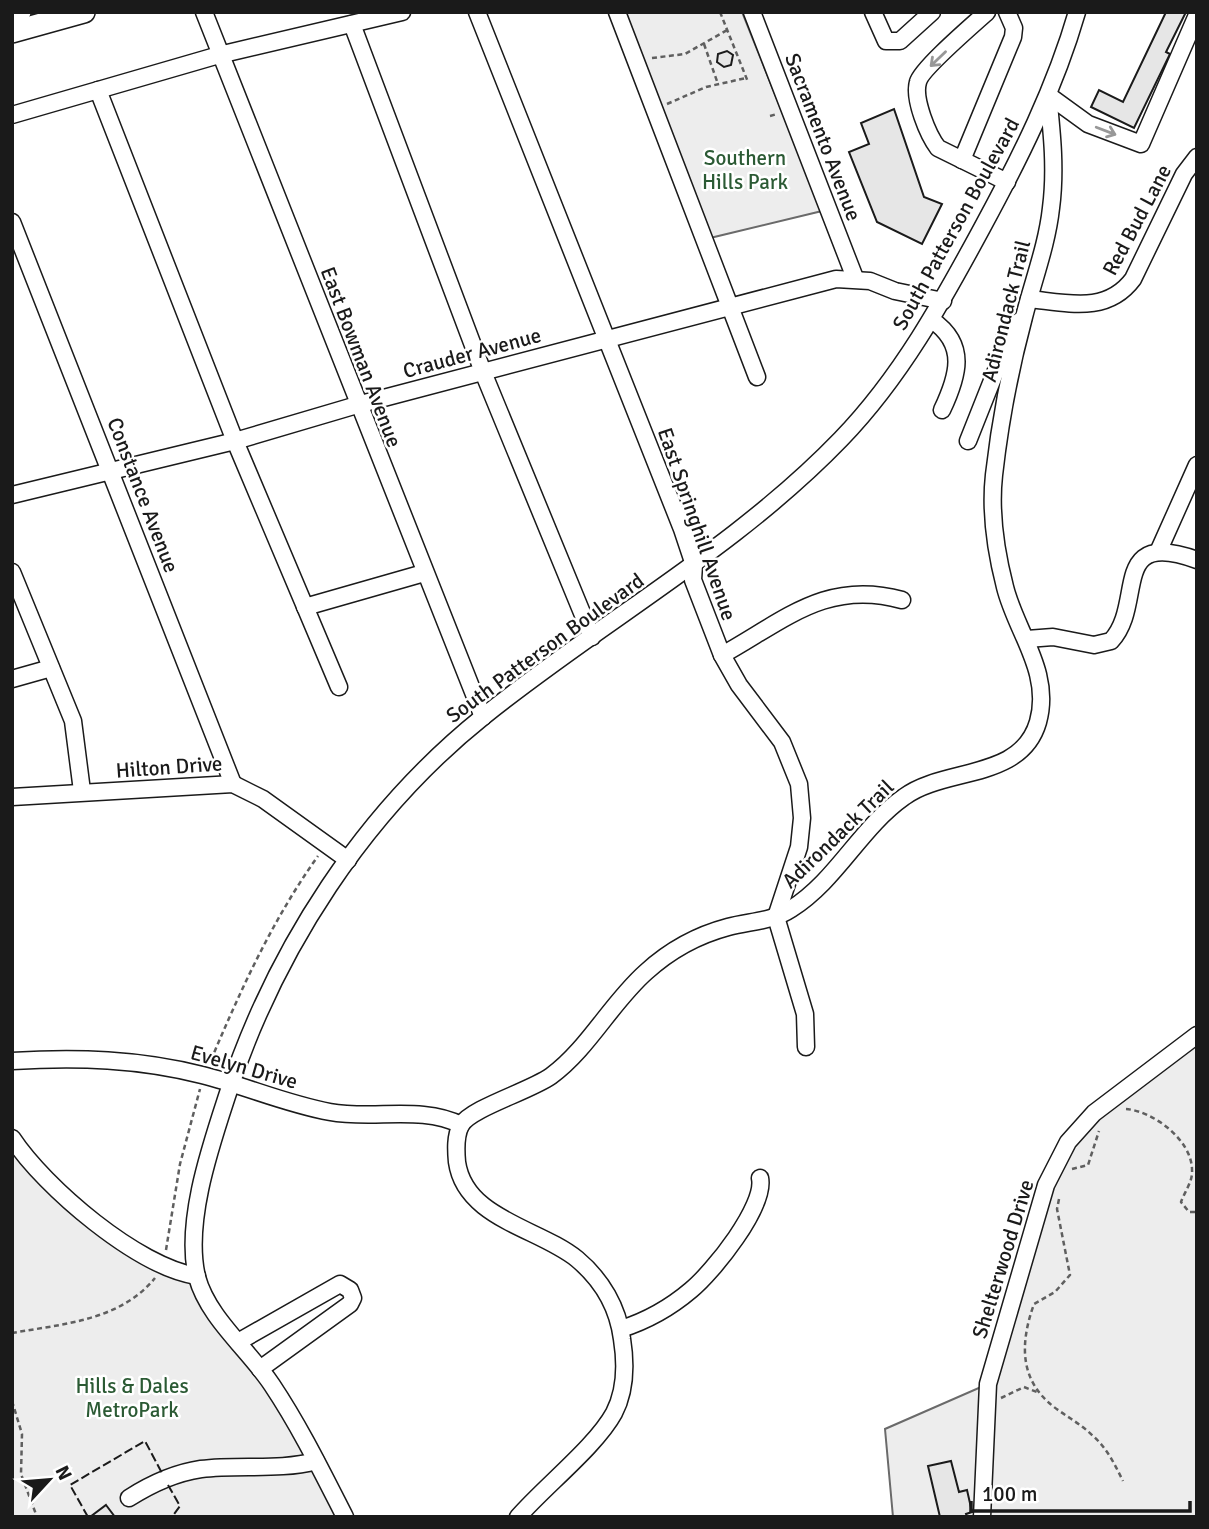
<svg xmlns="http://www.w3.org/2000/svg" width="1209" height="1529" font-family="Signika,sans-serif">
	<rect width="100%" height="100%" fill="#fff"/>
	<!-- built -->
	<g fill="#ededed" stroke="#6a6a6a" stroke-width="2">
		<polygon points="624,12 742,12 822,211 710,238"/>
		<polygon points="1197,1035 1197,1517 893,1517 885,1429 988,1384 1068,1142"/>
		<polygon points="12,1138 104,1227 197,1276 270,1382 345,1517 12,1517"/>
	</g>
	<!-- building -->
	<g fill="#e6e6e6" stroke="#1a1a1a" stroke-width="2">
		<polygon points="1166,12 1186,12 1166,52 1170,54 1134,128 1091,107 1099,90 1123,102"/>
		<polygon points="727,51 733,55 731,65 724,67 717,62 718,54"/>
		<polygon points="894,109 924,197 942,204 922,244 877,222 849,152 869,144 861,123"/>
		<polygon points="951,1461 959,1492 967,1490 972,1512 966,1514 967,1517 940,1517 928,1466"/>
		<polygon points="106,1505 115,1517 90,1517"/>
	</g>
	<g fill="none" stroke-linecap="round" stroke-linejoin="round">
		<defs>
			<g id="minor">
				<polyline points="204,12 483,717"/>
				<polyline points="477,12 682,529 694,565 693,580 722,655 739,685 782,742 799,784 802,818 799,847 776,917 805,1014 806,1047"/>
				<polyline points="617,12 757,377"/>
				<polyline points="752,12 855,278"/>
				<polyline points="873,12 886,41 900,41 932,12"/>
				<path d="M 987,12 C 975,23 921,69 918,82 C 913,99 928,135 938,148 L 1007,182"/>
				<polyline points="352,24 483,372 592,637"/>
				<polyline points="98,90 235,441 339,687"/>
				<polyline points="1048,95 1088,124 1141,144 1197,15"/>
				<polyline points="12,115 219,55 402,12"/>
				<polyline points="962,160 1013,37 1014,28 1007,12"/>
				<polyline points="12,222 233,784"/>
				<path d="M 1029,299 C 1068,303 1107,314 1133,279 L 1184,174 L 1197,157"/>
				<path d="M 932,320 C 968,345 958,376 942,410"/>
				<polyline points="968,441 997,368 1007,329 1023,319"/>
				<polyline points="12,495 235,441 357,405 836,279 870,281 895,291 943,301"/>
				<polyline points="1159,550 1197,465"/>
				<polyline points="12,572 73,721 82,791"/>
				<polyline points="305,607 424,573"/>
				<path d="M 1027,639 L 1053,637 L 1094,645 L 1111,641 C 1146,604 1108,528 1197,560"/>
				<path d="M 722,655 C 785,620 827,579 902,600"/>
				<polyline points="12,679 51,668"/>
				<polyline points="12,797 233,784 263,799 348,860"/>
				<path d="M 12,1061 C 77,1057 139,1059 202,1075 C 246,1086 286,1104 330,1112 C 373,1120 422,1105 461,1125"/>
				<path d="M 12,1138 C 45,1188 138,1267 197,1276"/>
				<path d="M 621,1329 C 646,1321 671,1307 691,1290 C 713,1272 766,1206 760,1178"/>
				<polyline points="238,1342 340,1284 350,1290 353,1298 350,1304 260,1369"/>
				<path d="M 129,1498 C 151,1484 174,1473 201,1469 C 239,1464 279,1471 316,1461"/>
				<path d="M 345,1517 C 322,1472 300,1427 272,1385 C 249,1350 208,1318 197,1277 C 184,1222 211,1145 228,1093 C 276,948 364,812 484,716 C 602,621 736,548 841,439 C 901,377 942,302 982,228 C 1020,158 1055,88 1077,12"/>
				<path d="M 518,1517 C 545,1486 596,1446 614,1413 C 626,1390 626,1364 622,1339 C 618,1308 602,1280 577,1259 C 539,1228 465,1219 457,1162 C 456,1151 455,1136 461,1125 C 471,1108 530,1091 551,1076 C 588,1049 611,1003 646,972 C 669,951 698,935 728,927 C 750,921 771,922 791,909 C 837,880 860,828 904,797 C 944,767 1021,781 1038,722 C 1052,672 1016,632 1005,587 C 996,552 990,511 994,475 C 1000,422 1010,369 1024,317 C 1033,281 1047,245 1051,208 C 1056,170 1052,133 1048,95"/>
				<polyline points="982,1517 988,1384 1046,1185 1068,1142 1094,1113 1197,1035"/>
			</g>
			<g id="major">
				<polyline points="12,16 20,12"/>
				<polyline points="12,32 84,12"/>
			</g>
		</defs>
		<!-- minor casing -->
		<use href="#minor" stroke="#1a1a1a" stroke-width="19"/>
		<!-- major casing -->
		<use href="#major" stroke="#1a1a1a" stroke-width="24"/>
		<!-- path -->
		<g stroke="#5f5f5f" stroke-width="2.5" stroke-dasharray="5 3.5" stroke-linecap="butt">
			<polyline points="720,12 748,82"/>
			<polyline points="704,44 718,84"/>
			<polyline points="652,58 685,54 729,29"/>
			<polyline points="667,104 706,87 746,78"/>
			<polyline points="770,116 777,114"/>
			<path d="M 211,1060 C 241,989 273,919 318,856"/>
			<path d="M 1126,1109 C 1153,1111 1192,1140 1192,1170 C 1193,1181 1185,1191 1181,1202 L 1189,1212 L 1197,1212"/>
			<polyline points="1072,1169 1088,1165 1099,1131"/>
			<path d="M 1059,1199 L 1057,1209 L 1070,1275 L 1055,1292 L 1034,1304 C 1020,1343 1019,1380 1054,1407 C 1067,1417 1081,1424 1093,1436 C 1107,1448 1115,1465 1123,1481"/>
			<polyline points="166,1250 180,1164 200,1089"/>
			<path d="M 12,1333 C 62,1324 120,1321 155,1278"/>
			<polyline points="1001,1398 1024,1387 1037,1392"/>
			<polyline points="12,1401 22,1434 21,1474 37,1517"/>
		</g>
		<!-- minor -->
		<use href="#minor" stroke="#fff" stroke-width="16"/>
		<!-- major -->
		<use href="#major" stroke="#fff" stroke-width="21"/>
		<!-- fence -->
		<g stroke="#1a1a1a" stroke-width="2" stroke-dasharray="9 3.5" stroke-linecap="butt">
			<polyline points="168,1485 180,1506 172,1517"/>
			<polyline points="88,1517 70,1485 145,1441 163,1475"/>
		</g>
	</g>
	<!-- one-way arrows -->
	<defs><path id="oneway-shaft" d="M-6 0H5M1.5-3L5.5 0L1.5 3" fill="none" stroke-width="1.6" stroke-linecap="round" stroke-linejoin="round" transform="scale(1.75)"/></defs>
	<g stroke="#989898">
		<use href="#oneway-shaft" transform="translate(938 59) rotate(136)"/>
		<use href="#oneway-shaft" transform="translate(1106 131) rotate(21)"/>
	</g>
	<g text-anchor="middle" stroke-width="5" stroke-linejoin="round" paint-order="stroke">
		<!-- street labels -->
		<g font-size="21" fill="#1a1a1a" stroke="#fff">
			<text transform="translate(823 137) rotate(69)" y="7">Sacramento Avenue</text>
			<text transform="translate(1137 220) rotate(-62)" y="7">Red Bud Lane</text>
			<text transform="translate(956 224) rotate(-61)" y="7">South Patterson Boulevard</text>
			<text transform="translate(1006 311) rotate(-76)" y="7">Adirondack Trail</text>
			<text transform="translate(472 353) rotate(-15)" y="7">Crauder Avenue</text>
			<text transform="translate(361 357) rotate(69)" y="7">East Bowman Avenue</text>
			<text transform="translate(143 495) rotate(69)" y="7">Constance Avenue</text>
			<text transform="translate(697 524) rotate(71)" y="7">East Springhill Avenue</text>
			<text transform="translate(545 648) rotate(-36)" y="7">South Patterson Boulevard</text>
			<text transform="translate(169 767) rotate(-4)" y="7">Hilton Drive</text>
			<text transform="translate(838 834) rotate(-44)" y="7">Adirondack Trail</text>
			<text transform="translate(244 1067) rotate(16)" y="7">Evelyn Drive</text>
			<text transform="translate(1003 1259) rotate(-73)" y="7">Shelterwood Drive</text>
		</g>
		<!-- park labels -->
		<g font-size="21" fill="#2b5a34" stroke="#fff">
			<text x="745" y="165">Southern<tspan x="745" dy="24">Hills Park</tspan></text>
			<text x="132" y="1393">Hills &amp; Dales<tspan x="132" dy="24">MetroPark</tspan></text>
		</g>
	</g>
	<!-- border -->
	<rect width="1209" height="1529" fill="none" stroke="#1a1a1a" stroke-width="28"/>
	<!-- north arrow -->
	<g transform="translate(49 1480) rotate(64)" stroke="#ffffff" stroke-width="5" paint-order="stroke">
	<path d="M0-5L12 26L0 18L-12 26Z" fill="#1a1a1a"/>
	<text y="-10" font-size="19" font-weight="bold" text-anchor="middle" fill="#1a1a1a">N</text>
	</g>
	<!-- scale -->
	<path d="M971 1501v10h219v-10" fill="none" stroke="#1a1a1a" stroke-width="3.5"/>
	<text x="982" y="1501" font-size="21" fill="#1a1a1a" stroke="#ffffff" stroke-width="5" paint-order="stroke">100 m</text>
</svg>
